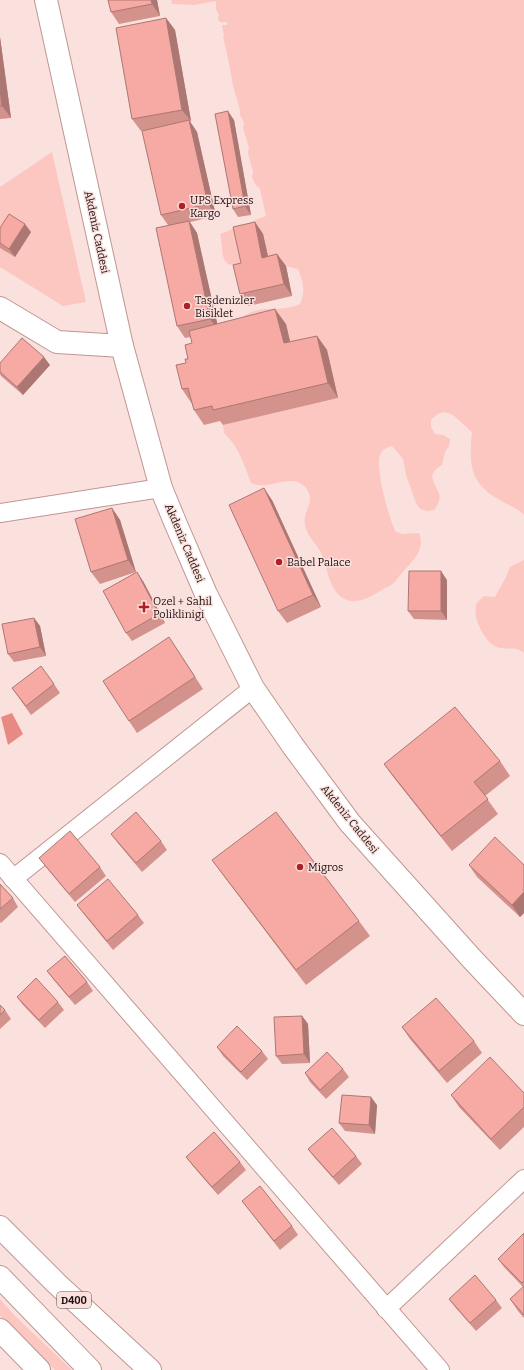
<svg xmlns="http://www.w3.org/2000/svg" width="524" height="1370" font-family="Bitter,serif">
	<rect width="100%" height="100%" fill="#fbe1de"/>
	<!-- green -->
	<g fill="#fcc6c1">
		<path d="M 171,0 L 524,0 L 524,515 C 516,507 507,505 498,499 C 469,482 469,463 472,432 C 458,422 448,401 431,420 L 431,427 L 435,434 L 443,435 L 450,439 L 449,446 L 445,452 L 442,465 L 436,469 L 432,475 C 434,492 447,492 434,510 L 427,511 L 420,509 L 416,503 L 406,475 L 403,459 L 392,446 C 386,448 382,449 380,455 C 375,467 389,520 396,532 L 403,534 L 419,533 C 426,551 412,561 401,574 C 398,577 395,583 391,585 C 389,587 386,587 383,589 C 370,598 350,609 337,593 C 327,581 327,564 320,551 C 315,542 307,536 305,525 C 302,510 317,502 306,488 C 292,471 268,492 251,483 C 244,464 239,447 224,433 L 223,425 L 338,398 L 327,351 L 294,358 L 236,322 C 261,300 276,315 300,304 C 306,291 303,282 298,269 L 286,266 L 271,270 L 241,257 L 240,264 C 218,270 224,248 220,234 L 266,216 L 260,189 L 255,184 L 252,177 L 253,172 L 248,153 L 249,148 L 243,128 L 244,122 L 240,115 L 240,110 L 233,86 L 230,68 L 223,36 L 224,35 L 222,25 L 227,25 L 227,22 L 220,22 L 218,19 L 219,14 L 216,10 L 216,1 L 194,5 L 172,4 Z"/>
		<polygon points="52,152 86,302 63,306 0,267 0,187"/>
		<path d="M 524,560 L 524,653 C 515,646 510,650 500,648 C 487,645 479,628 476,617 C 475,613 476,608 476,604 L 484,596 L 495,597 L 506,577 L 510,567 Z"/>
		<polygon points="0,1299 14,1315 72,1370 55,1370 0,1316"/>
	</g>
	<!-- water -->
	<polygon fill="#e68a83" points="12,713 23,734 8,745 1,717"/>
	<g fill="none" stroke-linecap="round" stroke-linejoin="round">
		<defs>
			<g id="minor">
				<polyline points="0,513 161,488"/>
				<polyline points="0,863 440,1370"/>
				<polyline points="13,879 253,688"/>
				<polyline points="386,1309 524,1179"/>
			</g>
			<polyline id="tertiary" points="0,308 57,342 122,346"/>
			<polyline id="secondary" points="46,0 122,346 161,488 175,522 206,594 253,688 293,746 350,823 472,959 524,1014"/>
			<g id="trunk">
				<polyline points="0,1227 57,1284 150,1370"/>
				<polyline points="0,1277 90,1370"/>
				<polyline points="0,1330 39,1370"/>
			</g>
		</defs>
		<!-- minor casing -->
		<use href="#minor" stroke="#bf9692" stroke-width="20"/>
		<!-- tertiary casing -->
		<use href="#tertiary" stroke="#bf9692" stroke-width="24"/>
		<!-- secondary casing -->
		<use href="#secondary" stroke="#bf9692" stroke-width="24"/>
		<!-- trunk casing -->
		<use href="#trunk" stroke="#bf9692" stroke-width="24"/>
		<!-- minor -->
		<use href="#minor" stroke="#fff" stroke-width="18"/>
		<!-- tertiary -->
		<use href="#tertiary" stroke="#fff" stroke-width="22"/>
		<!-- secondary -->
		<use href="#secondary" stroke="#fff" stroke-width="22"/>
		<!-- trunk -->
		<use href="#trunk" stroke="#fff" stroke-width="22"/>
	</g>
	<!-- wall -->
	<g fill="#d4928c">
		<polygon points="108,0 157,0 160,16 119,24 111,12"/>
		<polygon points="166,18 175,30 191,121 190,122 197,132 216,216 190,222 197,233 217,324 286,324 290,342 317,336 327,350 338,398 223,425 220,421 204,425 194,410 192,404 182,389 186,363 188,359 192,343 191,337 185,338 177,326 168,225 161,215 161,127 141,131 132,119"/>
		<polygon points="0,37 11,118 0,119"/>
		<polygon points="234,120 251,215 238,217 233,209"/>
		<polygon points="255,222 263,234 268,256 277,254 286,266 292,296 248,306 240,294 241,263"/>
		<polygon points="0,228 31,232 15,257 0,248"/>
		<polygon points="0,363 50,365 23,395 1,376 0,374"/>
		<polygon points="272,500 321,607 287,623 278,611"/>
		<polygon points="112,508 120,520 136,572 100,584 91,572"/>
		<polygon points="447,580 447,620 414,619 408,611"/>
		<polygon points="143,581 165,623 132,641 126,633"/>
		<polygon points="34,618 40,626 46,656 14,662 8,654"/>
		<polygon points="177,649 203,689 137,733 129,721"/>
		<polygon points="54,684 60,693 31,715 12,688"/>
		<polygon points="500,761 510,776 485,796 498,814 452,851 394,778 384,764"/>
		<polygon points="111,834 161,841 167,850 142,872 117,842"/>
		<polygon points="39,858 100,867 106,876 75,902 45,866"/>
		<polygon points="212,860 359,921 370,936 306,985 223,875"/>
		<polygon points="469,865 524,865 524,913 520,917 477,877"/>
		<polygon points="0,884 13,898 18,907 1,923 0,922"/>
		<polygon points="77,905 138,915 144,923 113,950 83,913"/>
		<polygon points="47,971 87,982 93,991 75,1005 53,979"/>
		<polygon points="17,997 58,1002 64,1010 45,1028 23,1005"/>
		<polygon points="0,1005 5,1010 11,1019 0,1029"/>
		<polygon points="302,1016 308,1024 310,1063 282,1064 276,1056"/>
		<polygon points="402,1027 474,1041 482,1053 447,1083 410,1039"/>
		<polygon points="217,1047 262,1051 268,1059 247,1080 223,1056"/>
		<polygon points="343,1069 349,1077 326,1099 310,1082 305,1073"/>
		<polygon points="524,1093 524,1127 500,1150 459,1107 451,1095"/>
		<polygon points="377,1105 375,1134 345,1131 339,1123"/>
		<polygon points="308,1149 356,1156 362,1164 339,1185 314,1157"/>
		<polygon points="186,1157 240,1162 246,1170 218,1195 192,1165"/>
		<polygon points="242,1201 292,1226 298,1235 280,1250"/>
		<polygon points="524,1233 524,1318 518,1311 510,1299 523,1287 504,1267 498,1259"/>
		<polygon points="449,1299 496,1300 502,1308 476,1331 455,1307"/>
	</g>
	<!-- shaded-wall -->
	<g fill="#ac7772">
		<polygon points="151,0 157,0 160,16 152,4"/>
		<polygon points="166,18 175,30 191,121 182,110"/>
		<polygon points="0,37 11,118 2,106 0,89"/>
		<polygon points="228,111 234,120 251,215 245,206"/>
		<polygon points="189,120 197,132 216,216 208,204"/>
		<polygon points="189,221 197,233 219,331 210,319"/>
		<polygon points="255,222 263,234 271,270 262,258"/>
		<polygon points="25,224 31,232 15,257 9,249"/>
		<polygon points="277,254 286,266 292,296 284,284"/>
		<polygon points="275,309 286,324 294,358 284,343"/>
		<polygon points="317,336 327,350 338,398 328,383"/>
		<polygon points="44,357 50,365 23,395 17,387"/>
		<polygon points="264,488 272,500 321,607 313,595"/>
		<polygon points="112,508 120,520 136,572 128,560"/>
		<polygon points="441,571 447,580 447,620 441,611"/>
		<polygon points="137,572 143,581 165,623 159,614"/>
		<polygon points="34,618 40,626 46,656 40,647"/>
		<polygon points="524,892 524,913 520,917 512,905"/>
		<polygon points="302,1016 308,1024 310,1063 304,1054"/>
		<polygon points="371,1097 377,1105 375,1134 369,1125"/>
	</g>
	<!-- building -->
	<g fill="#f6aaa3" stroke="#ac7772">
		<polygon points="108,0 151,0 152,4 111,12"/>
		<polygon points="166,18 182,110 132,119 116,28"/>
		<polygon points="0,89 2,106 0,106"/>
		<polygon points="228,111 245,206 233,209 215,114"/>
		<polygon points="189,120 208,204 161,215 142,131"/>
		<polygon points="9,214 25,224 9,249 0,243 0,228"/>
		<polygon points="189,221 210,319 177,326 156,228"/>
		<polygon points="255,222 262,258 277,254 284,284 240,294 233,265 241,263 233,227"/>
		<polygon points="275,309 284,343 317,336 328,383 213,410 212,406 194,410 188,388 182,389 176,365 186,363 185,359 188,359 185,345 192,343 189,331"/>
		<polygon points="22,338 44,357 17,387 0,372 0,363"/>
		<polygon points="264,488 313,595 278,611 229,505"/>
		<polygon points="112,508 128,560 91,572 75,519"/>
		<polygon points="409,571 441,571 441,611 408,611"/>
		<polygon points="137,572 159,614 126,633 103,591"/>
		<polygon points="34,618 40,647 8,654 2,624"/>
		<polygon points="169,637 195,677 129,721 103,681"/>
		<polygon points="41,666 54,684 26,706 12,688"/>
		<polygon points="455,707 500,761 474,782 488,799 441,836 384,764"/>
		<polygon points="136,812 161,841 136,863 111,834"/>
		<polygon points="276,812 359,921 296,970 212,860"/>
		<polygon points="70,831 100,867 69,894 39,858"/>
		<polygon points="495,837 524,865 524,892 512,905 469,865"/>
		<polygon points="108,879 138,915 107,941 77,905"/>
		<polygon points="0,884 13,898 0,909"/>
		<polygon points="65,956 87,982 69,997 47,971"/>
		<polygon points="36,978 58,1002 39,1020 17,997"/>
		<polygon points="436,998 474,1041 439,1071 402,1027"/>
		<polygon points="0,1005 5,1010 0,1015"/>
		<polygon points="302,1016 304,1054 276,1056 274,1017"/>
		<polygon points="237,1026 262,1051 241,1072 217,1047"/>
		<polygon points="327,1052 343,1069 320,1090 305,1073"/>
		<polygon points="490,1057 524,1093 524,1107 491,1139 451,1095"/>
		<polygon points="342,1095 371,1097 369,1125 339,1123"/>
		<polygon points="332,1128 356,1156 333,1177 308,1149"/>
		<polygon points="214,1132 240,1162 212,1187 186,1157"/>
		<polygon points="260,1186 292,1226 274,1241 242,1201"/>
		<polygon points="524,1233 524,1281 522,1283 498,1259"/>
		<polygon points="475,1275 496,1300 470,1323 449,1299"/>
		<polygon points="524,1286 524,1315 510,1299"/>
	</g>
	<!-- markers -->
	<g fill="#b01e26" stroke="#fbe1de" stroke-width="1.5">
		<circle cx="182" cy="206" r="4"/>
		<circle cx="187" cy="306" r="4"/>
		<circle cx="279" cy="562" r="4"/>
		<path d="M142 601h4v4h4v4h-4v4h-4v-4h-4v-4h4z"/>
		<circle cx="300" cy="867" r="4"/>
	</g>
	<g text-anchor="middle" stroke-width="3" stroke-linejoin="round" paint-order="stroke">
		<!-- shield labels -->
		<rect fill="#fbe1de" stroke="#5f4d4c" stroke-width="1" x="57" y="1292" width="34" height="16" rx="3"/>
		<g font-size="10" font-weight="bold" fill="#1c0e0d">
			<text x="74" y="1304">D400</text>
		</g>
		<!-- poi labels -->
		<g font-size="11" fill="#1c0e0d" stroke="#fbe1de" text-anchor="start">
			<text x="190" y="204">UPS Express<tspan x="190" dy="13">Kargo</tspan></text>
			<text x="195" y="304">Taşdenizler<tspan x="195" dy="13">Bisiklet</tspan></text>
			<text x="287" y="566">Babel Palace</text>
			<text x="153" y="605">Ozel + Sahil<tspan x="153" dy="13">Poliklinigi</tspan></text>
			<text x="308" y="871">Migros</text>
		</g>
		<!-- street labels -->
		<g font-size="11" fill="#1c0e0d" stroke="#fbe1de">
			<text transform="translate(97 232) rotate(78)" y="4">Akdeniz Caddesi</text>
			<text transform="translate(185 543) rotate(67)" y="4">Akdeniz Caddesi</text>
			<text transform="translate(350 819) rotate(51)" y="4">Akdeniz Caddesi</text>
		</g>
	</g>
</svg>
